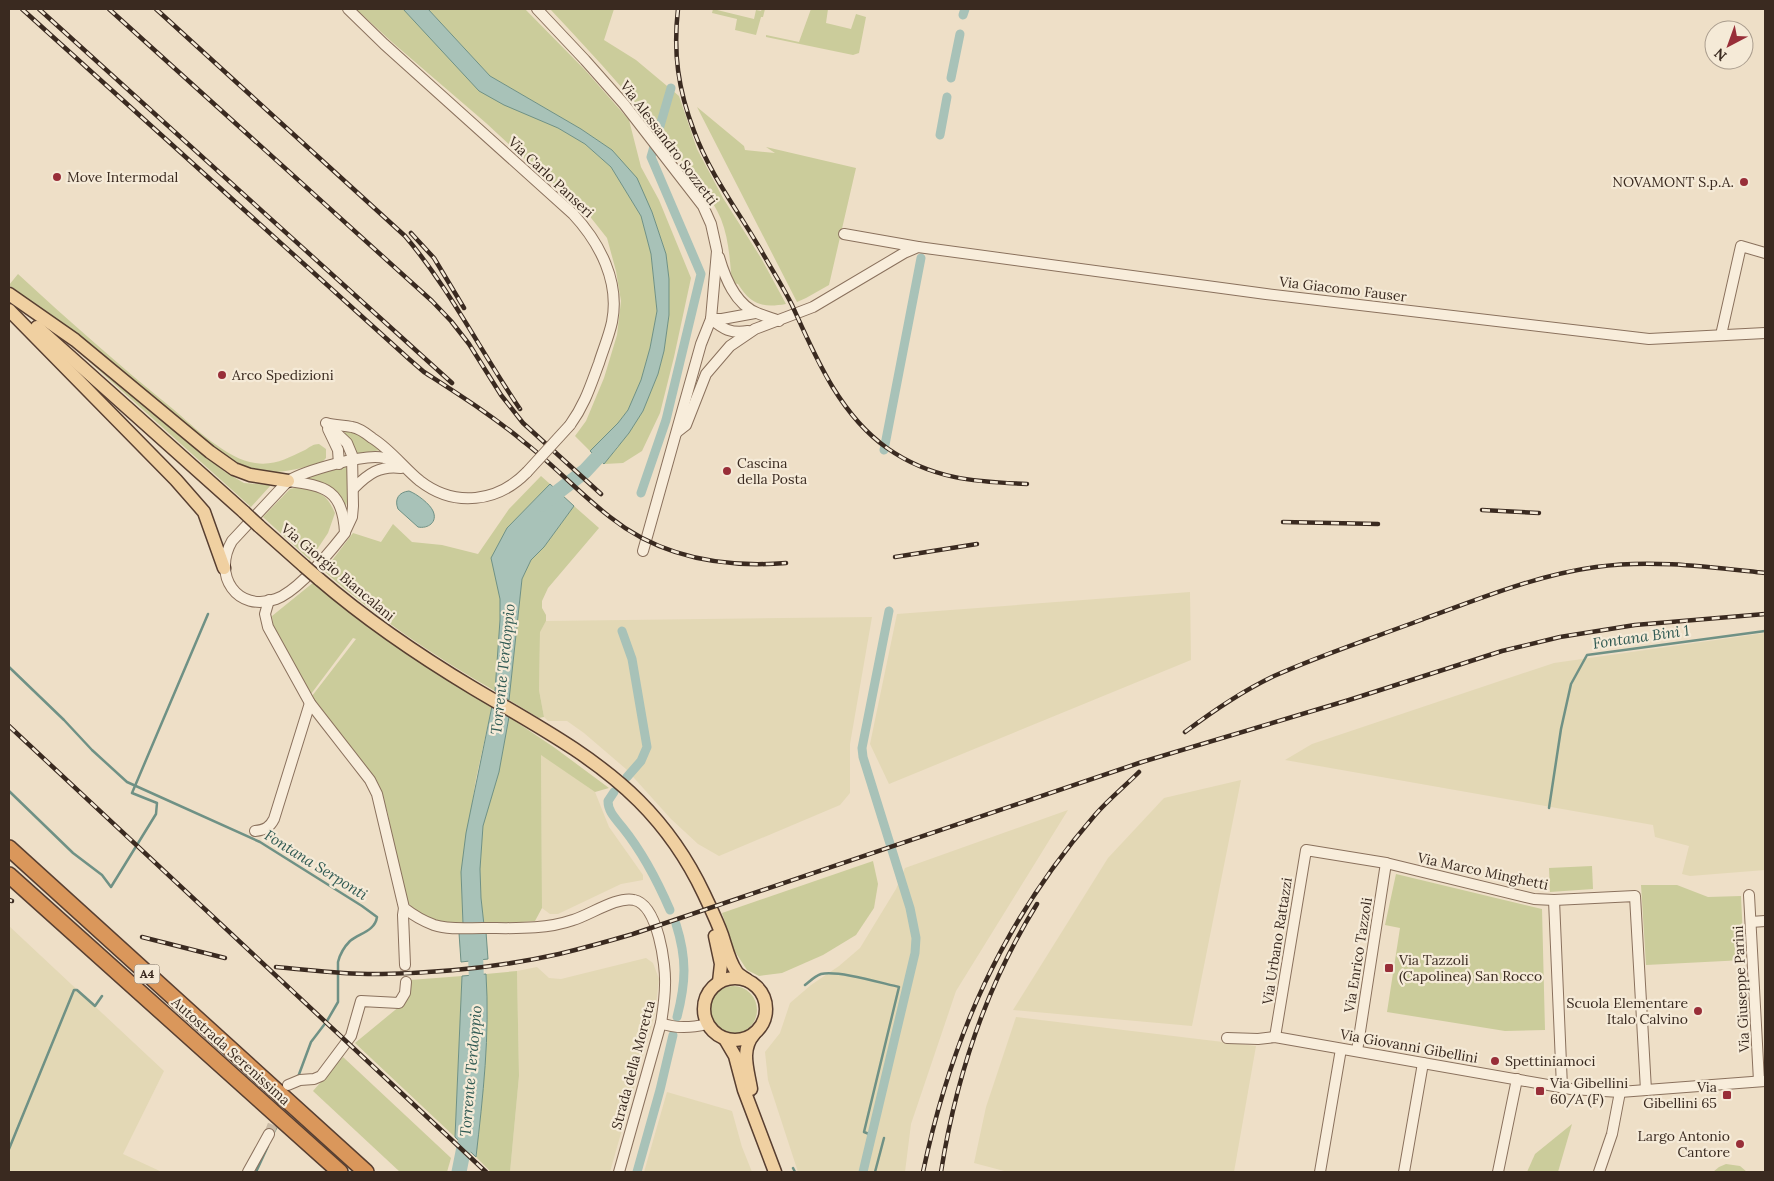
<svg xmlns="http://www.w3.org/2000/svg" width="1774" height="1181" font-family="Lora,serif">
	<rect width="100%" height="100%" fill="#eedfc7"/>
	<!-- farmland -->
	<g fill="#e3d8b5">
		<polygon points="1190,592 1191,660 889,784 870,744 897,614"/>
		<polygon points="872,617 850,744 850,793 840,805 719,856 698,844 671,819 626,769 584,733 567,721 548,721 544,717 539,690 540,631 546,621"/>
		<polygon points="1765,633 1765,870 1690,876 1682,874 1689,846 1655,837 1653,825 1285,760 1312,744 1554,663"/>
		<polygon points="541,754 595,792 609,827 643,875 643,880 621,884 558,914 550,914 542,908"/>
		<polygon points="1241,780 1192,1026 1013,1010 1108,858 1164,798"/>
		<polygon points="1068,810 956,991 911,1124 905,1172 798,1172 768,1080 765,1052 780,1033 790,1003 811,985 839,966 860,948 896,889 905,868"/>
		<polygon points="9,926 164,1071 123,1154 162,1172 9,1172"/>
		<polygon points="646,958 653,963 659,979 655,1013 610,1172 510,1172 519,1076 517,971 537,967 549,978 561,979"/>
		<polygon points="1016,1017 1256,1046 1234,1172 1008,1172 974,1163 986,1107"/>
		<polygon points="667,1092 732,1111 742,1147 752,1172 644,1172"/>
	</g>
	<!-- green -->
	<g fill="#cbcc9b">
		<polygon points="356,9 403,9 428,35 558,128 585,144 611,167 641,216 651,254 657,311 650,348 641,381 628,410 618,423 590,451 575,436 586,421 604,378 617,335 621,301 616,271 607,238 584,209 530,164 486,123 393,43"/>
		<polygon points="428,9 525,9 585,70 629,120 641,167 659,200 691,278 674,357 660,413 642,451 623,463 604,464 629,433 643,411 658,374 664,351 669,315 669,279 666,254 652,212 612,150 581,129 490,76"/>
		<path d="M 550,9 L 614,9 L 604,40 L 636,60 L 679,96 L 697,149 L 723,198 L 761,258 L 786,304 C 763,308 751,305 738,284 L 732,283 C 730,262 729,239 721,219 C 713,199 697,182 685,165 C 644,110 597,59 550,9 Z"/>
		<polygon points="713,9 754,19 756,10 761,11 762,9 765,9 763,17 761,17 756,35 735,30 737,19 712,13"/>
		<polygon points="811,9 828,9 826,23 851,29 856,14 866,17 859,53 853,55 766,37 766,35 799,42"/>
		<polygon points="697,107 744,146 745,150 775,153 766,147 856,168 829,285 806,298 797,302"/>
		<path d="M 18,274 C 69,321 120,366 173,409 C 194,427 228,460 255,463 C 274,466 288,458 305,450 C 310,447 313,444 319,444 L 326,449 L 326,458 C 321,465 312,465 305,467 C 273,475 261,474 232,461 L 9,285 Z"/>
		<polygon points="82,355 225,472 244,483 271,485 251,507"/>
		<polygon points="347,429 361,434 381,450 356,454 344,434"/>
		<polygon points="345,466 347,468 348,497 346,506 340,496 329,485 309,479 309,476"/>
		<path d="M 541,476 L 550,484 L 507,528 L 497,581 L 500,599 L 500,620 L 495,691 C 434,656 376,617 324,571 L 353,533 L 381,542 L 393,524 L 412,542 L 442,545 L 478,554 L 509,509 Z"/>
		<path d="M 298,487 C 319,491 326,493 335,513 L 328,533 L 310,560 L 263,517 L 290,489 Z"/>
		<polygon points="574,506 599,528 548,588 542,601 542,608 546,615 546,621 540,632 539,690 544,717 539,718 509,700 522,579 531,560 544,547"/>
		<polygon points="314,582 392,644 492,706 476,779 461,872 463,924 451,925 433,921 415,911 406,900 394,855 388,814 379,785 312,696 356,639 353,638 311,694 273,625 272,616"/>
		<polygon points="509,717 555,748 609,788 595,792 541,755 542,908 535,921 484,925 481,898 480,867 483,825 499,772"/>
		<polygon points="873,861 878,884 874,908 856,935 823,955 782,973 759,976 747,970 734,950 722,913"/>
		<polygon points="1592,866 1593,889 1550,892 1549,868"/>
		<polygon points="1396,874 1542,909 1545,1030 1505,1031 1387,1012 1400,928 1385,925"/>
		<polygon points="1641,885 1677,885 1708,897 1741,896 1744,960 1646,965"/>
		<path d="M 517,971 L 519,1076 L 510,1172 L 491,1172 L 476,1157 C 483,1096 490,1035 486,974 Z"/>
		<polygon points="462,976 455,1137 355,1043 406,1001 410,980"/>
		<circle cx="733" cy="1010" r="24"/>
		<polygon points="343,1057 451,1158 447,1172 400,1172 313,1091"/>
		<polygon points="1572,1124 1558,1172 1527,1172 1535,1154"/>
		<polygon points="1726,1164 1740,1166 1747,1172 1713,1172 1719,1167"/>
	</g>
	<!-- water -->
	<g fill="#a8c2b8" stroke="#6f9185">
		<polygon points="403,9 428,9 490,76 581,129 612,150 637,178 652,212 666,254 669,279 669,315 664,351 658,374 643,411 629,433 604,464 590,451 618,423 628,410 641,380 650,348 657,311 651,254 641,216 611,167 585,144 558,128 504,105 479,91"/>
		<polygon points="550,484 574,506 544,547 531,560 522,579 509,700 495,691 500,620 500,599 491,558 507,528"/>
		<path d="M 409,491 C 417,494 430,504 433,511 C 438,522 428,529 418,527 L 398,509 C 394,499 399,492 409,491 Z"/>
		<polygon points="492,706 509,717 499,772 483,826 480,869 481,898 484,925 463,924 461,872 466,833"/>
		<polygon points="486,932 488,959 461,962 459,933"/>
		<path d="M 486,974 C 490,1035 483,1096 476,1157 L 455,1137 L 462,976 Z"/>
	</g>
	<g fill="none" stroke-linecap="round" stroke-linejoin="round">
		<!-- stream -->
		<g stroke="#6f9185" stroke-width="2.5">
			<path d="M 9,667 L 64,720 L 92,750 L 127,782 L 260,842 L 362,906 L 377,917 C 375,931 360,933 350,941 C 345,946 340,954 338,962 L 338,1002 L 327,1021 L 311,1042 L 298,1077"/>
			<polyline points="9,791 73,853 102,875 111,887 156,814 157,803 132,793 208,614"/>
			<polyline points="1549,808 1561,729 1571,684 1587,655 1765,631"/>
			<path d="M 805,985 C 810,981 815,976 821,974 C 838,970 881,983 899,987 L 864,1132 L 869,1134"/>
			<polyline points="273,1134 278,1124"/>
			<polyline points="9,1149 74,990 77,990 95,1006 102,996"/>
			<polyline points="793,1168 795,1172"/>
			<polyline points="256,1172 268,1146"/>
			<polyline points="875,1172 884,1138"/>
		</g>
		<!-- canal -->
		<g stroke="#a8c2b8" stroke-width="9">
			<polyline points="963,15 965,9"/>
			<polyline points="951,78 960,34"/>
			<polyline points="940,135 947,97"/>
			<polyline points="884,450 921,258"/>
			<polyline points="641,493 666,420 701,274 651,157 671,88"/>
			<polyline points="622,631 632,659 647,747 641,761 627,777"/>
			<path d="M 614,792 L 608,801 C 608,812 616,819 623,828 C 643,853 657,880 670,910"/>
			<path d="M 676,924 C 687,959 686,982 677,1017"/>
			<polyline points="637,1172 660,1090 673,1035"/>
			<polyline points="863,1172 915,953 916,938 910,908 863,757 862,748 889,611"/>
		</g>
		<!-- river -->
		<g stroke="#a8c2b8" stroke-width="15">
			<polyline points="542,504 585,471 611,443"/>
			<polyline points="475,940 477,995"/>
			<polyline points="459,1172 468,1127"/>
		</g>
		<!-- minor-tunnel -->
		<g stroke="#cabba6" stroke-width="10" stroke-dasharray="10 5" stroke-linecap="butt">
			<polyline points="405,965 406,982"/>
			<polyline points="269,1134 285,1093"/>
		</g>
		<defs>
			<g id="minor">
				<path d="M 348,9 L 384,44 L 573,214 C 600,243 620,282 612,322 C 609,336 603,350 599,363 C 590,387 585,404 570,425"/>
				<polyline points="537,9 585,60 624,104 703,206 711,224 717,251 711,319 701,344 643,551"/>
				<polyline points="844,234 918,247"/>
				<path d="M 719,257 C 725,278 735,304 757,313 C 764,316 772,318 779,321"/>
				<polyline points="711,319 722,319 755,313"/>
				<path d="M 711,319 C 723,329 731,334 748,331"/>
				<polyline points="1721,335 1741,246 1765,253"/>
				<path d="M 326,423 C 335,426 343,425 352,427 C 359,428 367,434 372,438 C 390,449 404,468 420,481 C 455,508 498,502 527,472"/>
				<polyline points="328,425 347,443 352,455 353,506 352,517 345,532"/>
				<polyline points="328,429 338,450 339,464"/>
				<polyline points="677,432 686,425 706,374 730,346 755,329 813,307 904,253 918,247 1266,294 1649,339 1765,333"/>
				<path d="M 288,481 C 326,486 343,490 345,533 C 330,552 298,591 276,599 C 237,613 212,575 232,541 Z"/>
				<path d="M 288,481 C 305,471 365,453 384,458 C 388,458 392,461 395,463"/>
				<path d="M 354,488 C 368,474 380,465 401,468"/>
				<path d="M 269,600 L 265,614 L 268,627 L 310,703 L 370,780 L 377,794 L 404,908 C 413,915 423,921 434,925 C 449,930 467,928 483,928 C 514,928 544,930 573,920 C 590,915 617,896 634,900 C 658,905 666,965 665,985 C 665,998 663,1010 661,1023 L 619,1172"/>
				<path d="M 255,831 C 265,830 270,827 274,819 L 310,703"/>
				<polyline points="1749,895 1759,1081"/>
				<polyline points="1554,900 1562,1087"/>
				<polyline points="404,908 403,915 405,965"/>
				<polyline points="1751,922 1765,921"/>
				<path d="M 661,1023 C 676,1029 691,1028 707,1024"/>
				<polyline points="1275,1037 1306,850 1386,863 1534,899 1554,900 1635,896 1646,1090"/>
				<polyline points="1227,1038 1258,1039 1275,1037 1571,1089 1620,1092 1765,1081"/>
				<polyline points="1357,1051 1386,863"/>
				<polyline points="288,1085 300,1080 314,1079 321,1076 351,1036 361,1001 399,1003 405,993 406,982"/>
				<polyline points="248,1172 269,1134"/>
				<polyline points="1320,1172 1341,1049"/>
				<polyline points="1404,1172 1423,1063"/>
				<polyline points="1498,1172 1517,1079"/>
				<polyline points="1599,1172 1612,1134 1620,1092"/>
			</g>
			<g id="major">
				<polyline points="9,294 75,340 210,452 234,469 250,475 288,481"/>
				<polyline points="9,310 176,480 204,512 224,568"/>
				<polyline points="37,327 244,512"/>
				<polyline points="259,526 304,566"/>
				<path d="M 319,579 C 368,621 418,655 473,688 C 530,722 592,754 639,801 C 665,827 688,860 704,894 C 710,907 717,921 722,935 C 726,947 729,961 736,971 C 738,975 743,977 747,980"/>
				<polyline points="715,936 721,964 719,982"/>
				<circle cx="735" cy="1009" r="31"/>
				<polyline points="725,1039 735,1056 744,1090 775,1172"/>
				<path d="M 751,1089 C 748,1070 740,1050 754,1034"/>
			</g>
			<g id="highway">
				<polyline points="9,848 366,1172"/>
				<polyline points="9,875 340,1172"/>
			</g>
		</defs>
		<!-- minor casing -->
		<use href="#minor" stroke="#8a715d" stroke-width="12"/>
		<!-- major casing -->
		<use href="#major" stroke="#583f31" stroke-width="15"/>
		<!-- highway casing -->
		<use href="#highway" stroke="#583f31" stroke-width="18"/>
		<!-- minor -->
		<use href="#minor" stroke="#f8eddb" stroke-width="10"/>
		<!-- major -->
		<use href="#major" stroke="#f0d0a1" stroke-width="12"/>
		<!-- highway -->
		<use href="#highway" stroke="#da975b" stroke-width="15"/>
		<defs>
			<g id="rail">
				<path d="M 22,9 L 409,359 L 424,372 C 458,394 493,416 524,442 C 554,465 580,494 610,517 C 660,557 723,568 786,563"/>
				<polyline points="39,9 452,383"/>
				<polyline points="109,9 432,301 451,321 469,344 501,395 523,423 601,494"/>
				<path d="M 156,9 L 405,236 C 450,289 481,352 520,409"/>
				<path d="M 678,9 C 673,53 678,89 694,131 C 710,175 739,212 762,252 C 772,270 783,287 792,305 C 815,356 839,414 887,448 C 931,479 975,482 1027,484"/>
				<polyline points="411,233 434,258 464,308"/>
				<polyline points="1482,510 1539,513"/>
				<polyline points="1283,522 1378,524"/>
				<polyline points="895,557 977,544"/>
				<polyline points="9,726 486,1172"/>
				<path d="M 1185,732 C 1213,711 1242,691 1274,676 C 1323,654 1376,637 1426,618 C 1482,598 1537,575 1596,567 C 1652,559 1709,567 1765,573"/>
				<polyline points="9,900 12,901"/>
				<polyline points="142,937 225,958"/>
				<path d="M 276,967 C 311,970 346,975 382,974 C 441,973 501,967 559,954 C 584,948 609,941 633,934 L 1142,762 L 1349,700 L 1502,651 L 1560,637 L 1635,625 L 1765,614"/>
				<path d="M 923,1172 C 952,1035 1003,921 1095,815 C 1108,800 1125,786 1139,772"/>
				<path d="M 941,1172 C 956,1077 986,986 1037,904"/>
			</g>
		</defs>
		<!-- rail casing -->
		<use href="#rail" stroke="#3a2a20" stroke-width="4.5"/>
		<!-- rail -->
		<use href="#rail" stroke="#f5ead7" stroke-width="2.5" stroke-dasharray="8" stroke-linecap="butt"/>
		<defs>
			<polyline id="minor-bridge" points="527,472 570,425"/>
			<g id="major-bridge">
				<polyline points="244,512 259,526"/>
				<polyline points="304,566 319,579"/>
			</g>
		</defs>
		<!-- minor-bridge casing -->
		<use href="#minor-bridge" stroke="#8a715d" stroke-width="12" stroke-linecap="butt"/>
		<!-- major-bridge casing -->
		<use href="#major-bridge" stroke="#583f31" stroke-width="15" stroke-linecap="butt"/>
		<!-- minor-bridge -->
		<use href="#minor-bridge" stroke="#f8eddb" stroke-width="10"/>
		<!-- major-bridge -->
		<use href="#major-bridge" stroke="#f0d0a1" stroke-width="12"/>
	</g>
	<!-- markers -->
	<g fill="#982e38" stroke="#f5ead7" stroke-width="2">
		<circle cx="57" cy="177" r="5"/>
		<circle cx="1744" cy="182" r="5"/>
		<circle cx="222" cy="375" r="5"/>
		<circle cx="727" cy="471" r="5"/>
		<rect x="1384" y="963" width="10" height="10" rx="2.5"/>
		<circle cx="1698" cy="1011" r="5"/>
		<circle cx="1495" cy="1061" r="5"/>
		<rect x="1535" y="1086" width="10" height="10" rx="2.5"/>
		<rect x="1722" y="1090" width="10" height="10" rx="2.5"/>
		<circle cx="1740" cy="1144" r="5"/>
	</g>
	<g text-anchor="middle" stroke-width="4.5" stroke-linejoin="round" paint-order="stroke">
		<!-- shield labels -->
		<rect fill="#f5ead7" stroke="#726457" stroke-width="1" x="134.5" y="964.5" width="25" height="19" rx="4"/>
		<g font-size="12" font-weight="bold" fill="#3a2a20">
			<text x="147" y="978">A4</text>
		</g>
		<!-- street labels -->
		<g font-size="14" fill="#3a2a20" stroke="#f5ead7">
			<text transform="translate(669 143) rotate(53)" y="5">Via Alessandro Sozzetti</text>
			<text transform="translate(551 177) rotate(43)" y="5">Via Carlo Panseri</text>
			<text transform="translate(1343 289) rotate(7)" y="5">Via Giacomo Fauser</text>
			<text transform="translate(338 572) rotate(40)" y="5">Via Giorgio Biancalani</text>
			<text transform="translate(1483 871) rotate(12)" y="5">Via Marco Minghetti</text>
			<text transform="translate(1277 941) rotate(-81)" y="5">Via Urbano Rattazzi</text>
			<text transform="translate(1358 955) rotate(-81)" y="5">Via Enrico Tazzoli</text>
			<text transform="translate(1741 989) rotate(-93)" y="5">Via Giuseppe Parini</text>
			<text transform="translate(1409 1046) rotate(10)" y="5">Via Giovanni Gibellini</text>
			<text transform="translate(231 1051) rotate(42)" y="5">Autostrada Serenissima</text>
			<text transform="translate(633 1065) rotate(-75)" y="5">Strada della Moretta</text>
		</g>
		<!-- poi labels -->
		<g font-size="14" fill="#3a2a20" stroke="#f5ead7" text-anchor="start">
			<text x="67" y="182">Move Intermodal</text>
			<text x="1734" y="187" text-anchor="end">NOVAMONT S.p.A.</text>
			<text x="232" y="380">Arco Spedizioni</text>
			<text x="737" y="468">Cascina<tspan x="737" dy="16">della Posta</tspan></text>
			<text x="1399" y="965">Via Tazzoli<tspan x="1399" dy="16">(Capolinea) San Rocco</tspan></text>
			<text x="1688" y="1008" text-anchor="end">Scuola Elementare<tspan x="1688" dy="16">Italo Calvino</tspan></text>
			<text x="1505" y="1066">Spettiniamoci</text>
			<text x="1550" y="1088">Via Gibellini<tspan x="1550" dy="16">60/A (F)</tspan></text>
			<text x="1717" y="1092" text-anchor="end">Via<tspan x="1717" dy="16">Gibellini 65</tspan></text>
			<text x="1730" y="1141" text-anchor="end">Largo Antonio<tspan x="1730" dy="16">Cantore</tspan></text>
		</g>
		<!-- water labels -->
		<g font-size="15" font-style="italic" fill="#305a53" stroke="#f5ead7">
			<text transform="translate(1641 637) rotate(-8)" y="5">Fontana Bini 1</text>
			<text transform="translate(503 669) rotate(-84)" y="5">Torrente Terdoppio</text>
			<text transform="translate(316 865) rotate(32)" y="5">Fontana Serponti</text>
			<text transform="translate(471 1071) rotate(-85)" y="5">Torrente Terdoppio</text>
		</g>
	</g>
	<!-- border -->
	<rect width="1774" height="1181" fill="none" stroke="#3a2a20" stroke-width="20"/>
	<!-- north arrow -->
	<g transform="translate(1729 45) rotate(221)"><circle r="24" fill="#f5ead7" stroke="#aa9d8e"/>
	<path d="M0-4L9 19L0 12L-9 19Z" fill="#982e38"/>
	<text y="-8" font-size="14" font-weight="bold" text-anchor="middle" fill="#3a2a20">N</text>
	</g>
</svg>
